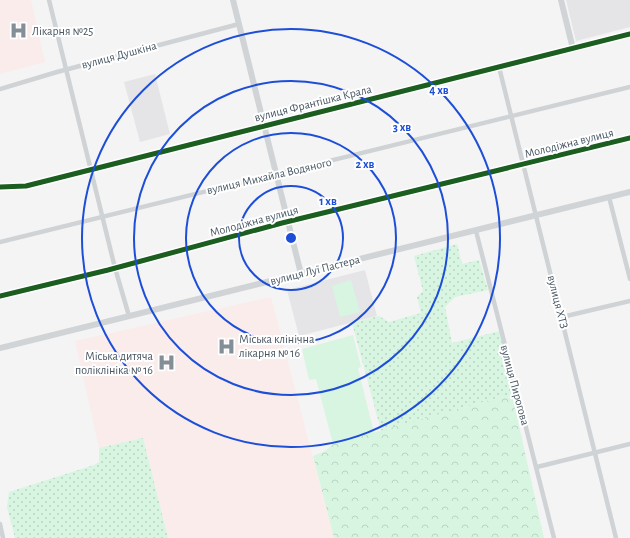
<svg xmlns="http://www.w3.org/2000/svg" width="630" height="538" font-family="'Alegreya Sans',sans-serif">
	<defs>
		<pattern id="grass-dots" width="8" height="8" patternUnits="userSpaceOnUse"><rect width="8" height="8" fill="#d7f5e1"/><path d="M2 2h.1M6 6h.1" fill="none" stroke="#bad4c4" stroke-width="1.8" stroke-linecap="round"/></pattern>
		<pattern id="forest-crowns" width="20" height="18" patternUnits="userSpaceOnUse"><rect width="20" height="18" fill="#d7f5e1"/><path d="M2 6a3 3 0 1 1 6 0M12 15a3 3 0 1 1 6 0" fill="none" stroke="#bad4c4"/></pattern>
	</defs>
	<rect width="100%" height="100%" fill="#f4f4f4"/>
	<!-- education -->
	<g fill="#e5e5e7">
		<polygon points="566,0 630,0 630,27 576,41"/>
		<polygon points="155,74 170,134 140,142 124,82"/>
		<polygon points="365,270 377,316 299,336 287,290"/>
	</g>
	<!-- medical -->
	<g fill="#faeceb">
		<polygon points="0,0 31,0 45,62 0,74"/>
		<polygon points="271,297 334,538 168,538 143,438 99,448 75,341"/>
	</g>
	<!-- grass -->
	<g fill="url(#grass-dots)">
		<polygon points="457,244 462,264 479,260 488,290 455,297 445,307 452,343 500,331 515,393 381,431 352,323 379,316 389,322 421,313 417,297 423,291 414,256"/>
		<polygon points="143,438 168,538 15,538 7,507 9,492 94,465 99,462 99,448"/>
	</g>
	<!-- forest -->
	<polygon fill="url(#forest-crowns)" points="512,394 544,538 334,538 313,456 325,451 333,444"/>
	<!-- pitch -->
	<g fill="#d7f5e1">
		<polygon points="351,280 360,312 340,317 332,286"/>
		<polygon points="353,335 361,367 358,368 374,433 333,444 316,379 309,380 302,349"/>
	</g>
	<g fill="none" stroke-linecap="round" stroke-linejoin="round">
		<!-- street -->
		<g stroke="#cfd3d5" stroke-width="4.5">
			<polyline points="49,0 115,268 129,316"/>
			<polyline points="499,67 616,538"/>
			<polyline points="0,89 57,72 239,24"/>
			<polyline points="0,187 26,186 264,125 573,49"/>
			<polyline points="609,197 630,279"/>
			<polyline points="476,231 554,538"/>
			<polyline points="0,242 630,87"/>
			<polyline points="0,296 108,270 282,223 630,138"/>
			<polyline points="562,317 630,301"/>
			<polyline points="537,467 630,444"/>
			<polyline points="0,524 3,538"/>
		</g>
		<!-- secondary -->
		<g stroke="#d0d4d6" stroke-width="6">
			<polyline points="233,0 301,274"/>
			<polyline points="561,0 573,49 630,34"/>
			<polyline points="0,348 630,192"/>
		</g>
		<defs>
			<g id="cycleway">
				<polyline points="0,187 26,186 630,34"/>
				<polyline points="0,296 108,270 282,223 630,138"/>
			</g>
		</defs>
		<!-- cycleway casing -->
		<use href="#cycleway" stroke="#fff" stroke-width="8"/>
		<!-- cycleway -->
		<use href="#cycleway" stroke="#1b5e20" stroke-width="5"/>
	</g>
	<!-- distance rings -->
	<g fill="none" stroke="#1d4ed8" stroke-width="2">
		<circle cx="291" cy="238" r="52"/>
		<circle cx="291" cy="238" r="105"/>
		<circle cx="291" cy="238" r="157"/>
		<circle cx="291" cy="238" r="209"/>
	</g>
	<!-- icons -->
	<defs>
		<symbol id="hospital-bare" viewBox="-9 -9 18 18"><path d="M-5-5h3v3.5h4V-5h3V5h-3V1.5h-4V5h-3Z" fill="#848e96" stroke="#fff" stroke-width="2.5" paint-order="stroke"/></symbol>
	</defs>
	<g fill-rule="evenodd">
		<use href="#hospital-bare" x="6" y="18" width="25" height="25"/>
		<use href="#hospital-bare" x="214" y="334" width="25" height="25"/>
		<use href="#hospital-bare" x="154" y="350" width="25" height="25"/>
	</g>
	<g text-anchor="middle" stroke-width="4" stroke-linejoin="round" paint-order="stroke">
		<!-- poi labels -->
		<g font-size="12" fill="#485763" stroke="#fff" text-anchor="start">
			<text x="32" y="35">Лікарня №25</text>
			<text x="239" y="343">Міська клінічна<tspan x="239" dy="14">лікарня № 16</tspan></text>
			<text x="153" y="360" text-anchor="end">Міська дитяча<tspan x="153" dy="14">поліклініка № 16</tspan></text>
		</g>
		<!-- street labels -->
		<g font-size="12" fill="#485763" stroke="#fff">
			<text transform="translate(119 55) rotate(-15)" y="4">вулиця Душкіна</text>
			<text transform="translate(313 103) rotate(-14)" y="4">вулиця Франтішка Крала</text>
			<text transform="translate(569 143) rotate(-14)" y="4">Молодіжна вулиця</text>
			<text transform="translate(269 176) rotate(-13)" y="4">вулиця Михайла Водяного</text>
			<text transform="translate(254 221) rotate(-15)" y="4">Молодіжна вулиця</text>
			<text transform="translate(315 270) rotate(-14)" y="4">вулиця Луї Пастера</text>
			<text transform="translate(558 302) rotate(76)" y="4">вулиця ХТЗ</text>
			<text transform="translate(515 385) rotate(75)" y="4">вулиця Пирогова</text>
		</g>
	</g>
	<circle cx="291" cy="238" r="6" fill="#1d4ed8" stroke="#fff" stroke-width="2"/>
	<g font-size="12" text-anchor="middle" font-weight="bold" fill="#1d4ed8" stroke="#fff" stroke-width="4" stroke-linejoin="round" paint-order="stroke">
		<text x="439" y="94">4 хв</text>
		<text x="402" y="131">3 хв</text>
		<text x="365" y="168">2 хв</text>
		<text x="328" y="205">1 хв</text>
	</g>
</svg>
